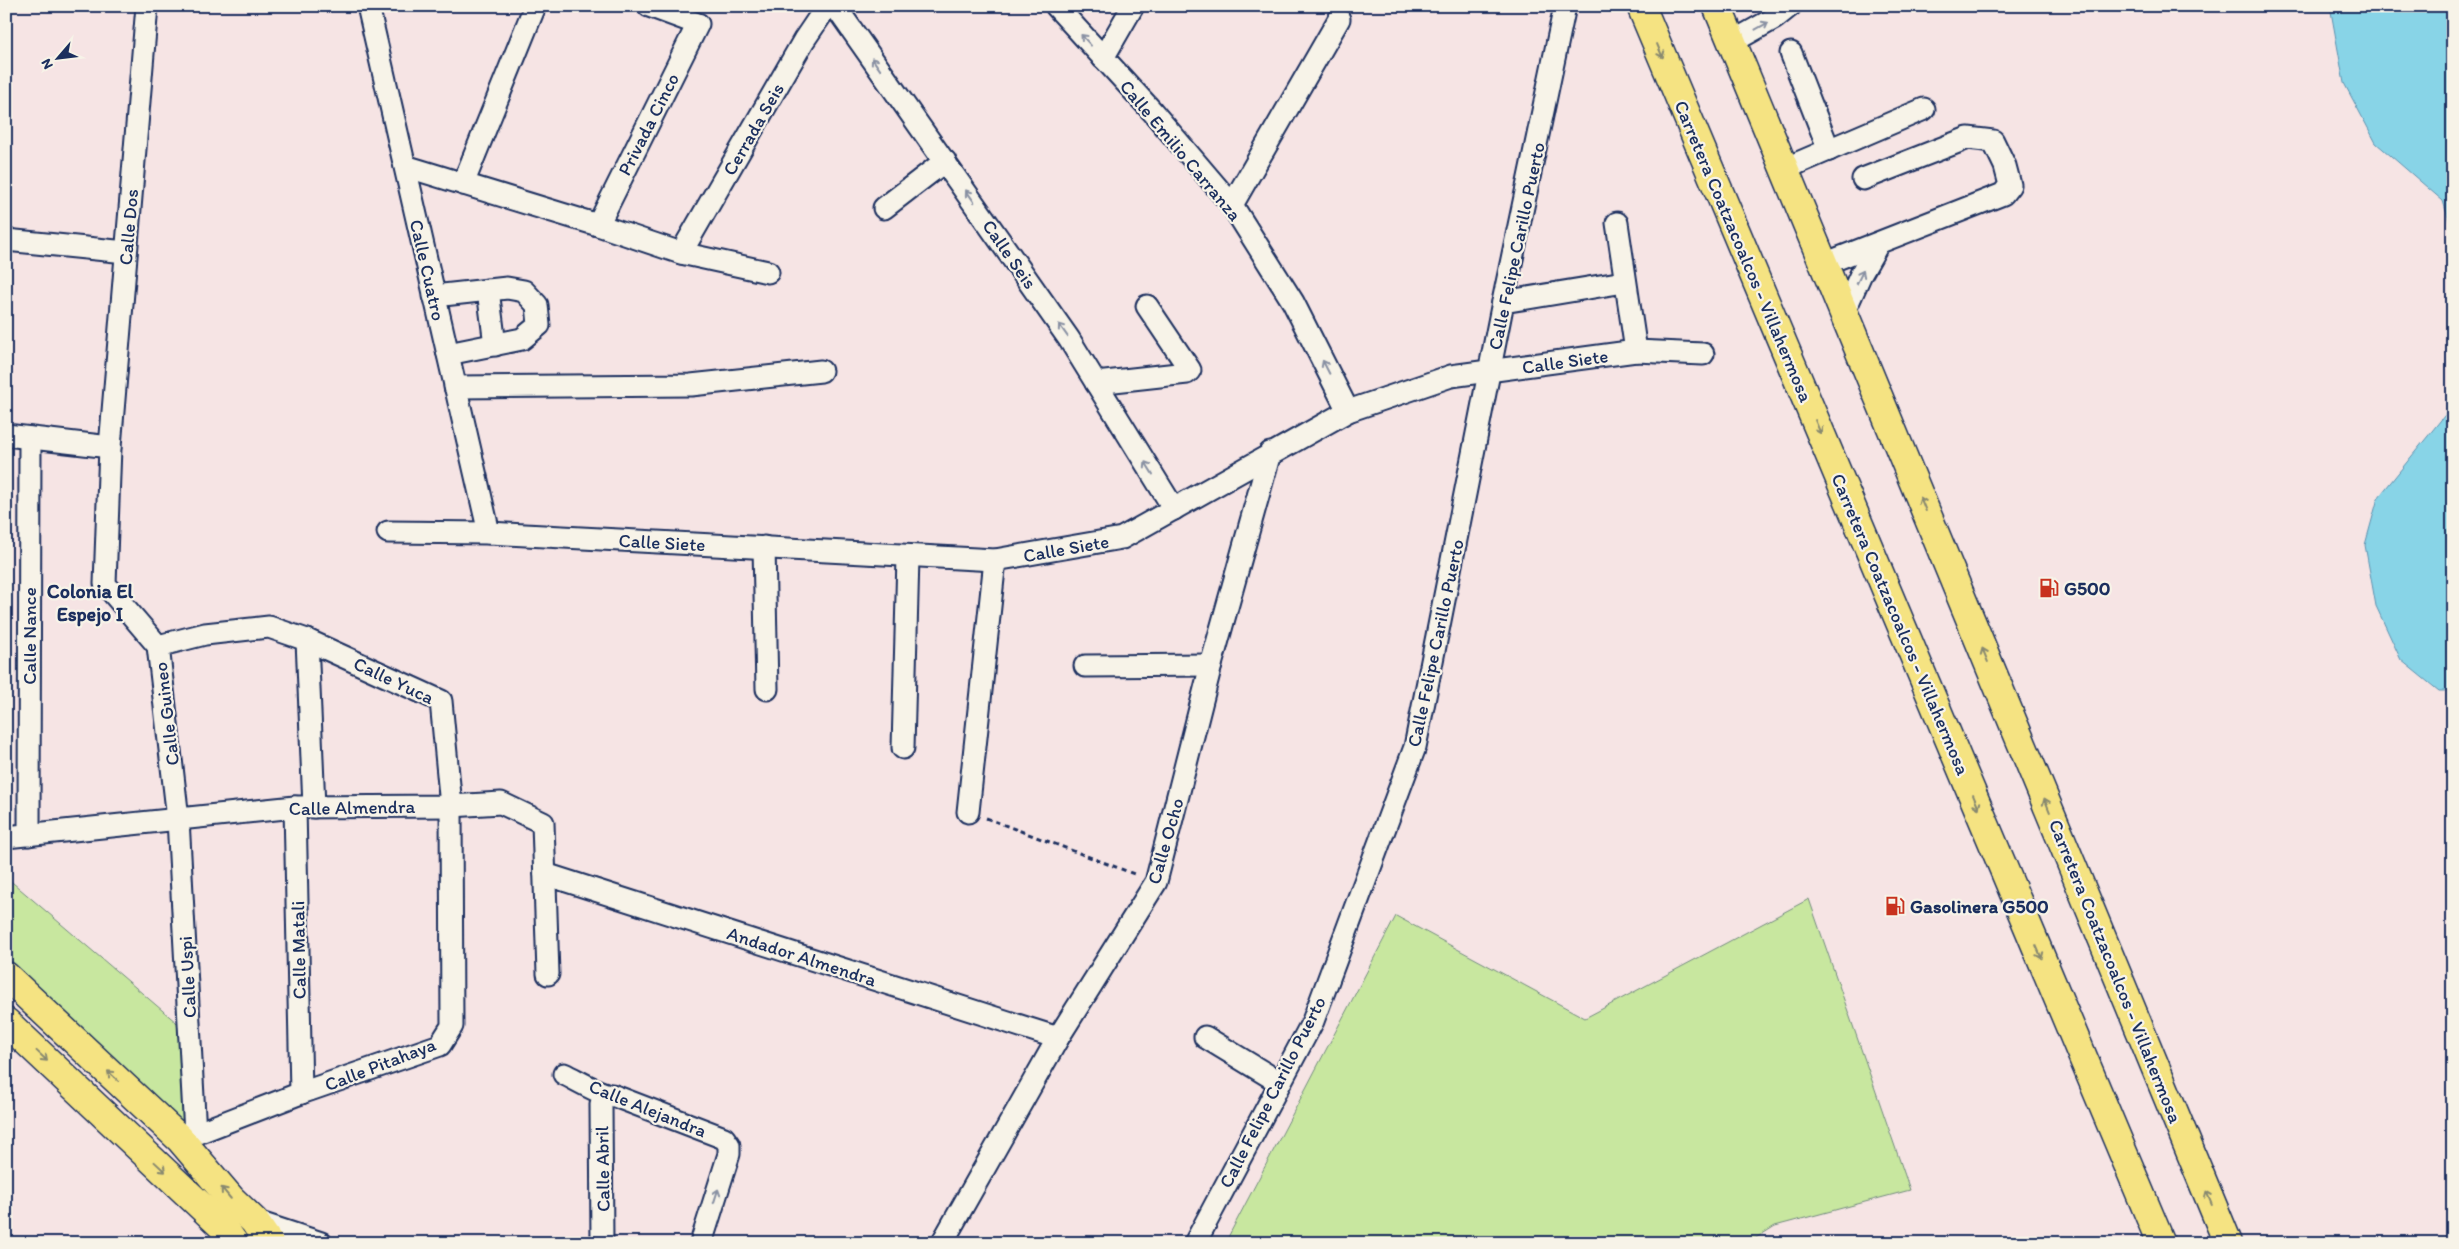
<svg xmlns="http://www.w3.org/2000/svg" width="2459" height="1249" font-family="Itim,sans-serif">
	<rect width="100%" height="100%" fill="#f6e4e4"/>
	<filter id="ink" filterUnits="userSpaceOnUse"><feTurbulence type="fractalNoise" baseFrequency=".02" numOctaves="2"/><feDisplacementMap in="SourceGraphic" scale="10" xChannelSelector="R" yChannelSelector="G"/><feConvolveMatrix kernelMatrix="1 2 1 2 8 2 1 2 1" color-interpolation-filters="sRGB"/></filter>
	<g filter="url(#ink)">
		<!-- green -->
		<g fill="#c8e79f" stroke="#728b7e">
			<polygon points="6,877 190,1034 195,1134 6,976"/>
			<polygon points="1809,899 1910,1190 1775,1226 1748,1243 1225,1243 1396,916 1585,1018"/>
		</g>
		<!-- water -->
		<g fill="#88d4e7" stroke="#5c92b0">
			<polygon points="2330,6 2453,6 2453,234 2443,201 2376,143 2344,83"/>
			<polygon points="2453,405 2453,691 2439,691 2401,660 2376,606 2365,545 2378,498"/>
		</g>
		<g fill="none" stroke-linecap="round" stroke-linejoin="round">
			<defs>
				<g id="minor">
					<polyline points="147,6 110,447 105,584 158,646 178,819 195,1134"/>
					<polyline points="368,6 489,533"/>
					<polyline points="835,6 1069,339 1174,509"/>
					<polyline points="1056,6 1152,111 1232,205 1293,302 1348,411"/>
					<polyline points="1732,42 1775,18 1790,6"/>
					<polyline points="1791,53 1829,150"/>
					<polyline points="1103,58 1133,6"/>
					<polyline points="405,166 598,225 681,253 768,272"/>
					<polyline points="1784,169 1924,109"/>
					<polyline points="463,184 535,6"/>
					<polyline points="1232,205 1339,19"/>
					<polyline points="884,208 945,161"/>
					<polyline points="1617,223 1636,351"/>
					<polyline points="598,225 698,24 649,6"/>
					<polyline points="6,240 126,252"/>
					<polyline points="681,253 804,40 827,6"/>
					<polyline points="1824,264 2003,194 2010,185 2005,166 1993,141 1968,138 1863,179"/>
					<polyline points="488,290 495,345"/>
					<polyline points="434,296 507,288 524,291 537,305 539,325 522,339 448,354"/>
					<polyline points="1503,302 1624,282"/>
					<polyline points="1844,312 1861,274 1878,244"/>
					<polyline points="1096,383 1187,373 1190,370 1147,306"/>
					<polyline points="455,387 691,385 821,371"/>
					<polyline points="6,435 110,447"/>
					<polyline points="388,532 489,533 995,560 1122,538 1348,411 1451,376 1636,351 1703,354"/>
					<polyline points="764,547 767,689"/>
					<polyline points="307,640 314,807"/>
					<polyline points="158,646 205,634 269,627 307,640 441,701 451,806 452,1026 440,1045 301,1093 182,1139"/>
					<polyline points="1085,666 1211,665"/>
					<polyline points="903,748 908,557"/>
					<polyline points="295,807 301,1093"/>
					<polyline points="968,812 995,560"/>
					<polyline points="29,835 30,438"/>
					<polyline points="6,837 295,807 451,806 501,803 543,823 548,974"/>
					<polyline points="545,874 1058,1038"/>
					<polyline points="1205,1037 1279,1082"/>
					<path d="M 564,1074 C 577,1080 601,1095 612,1095 L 724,1138 L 729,1145 L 729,1154 L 701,1243"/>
					<polyline points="254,1221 321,1243"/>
					<polyline points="602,1243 601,1104 604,1095"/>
					<polyline points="942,1243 1058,1038 1156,882 1211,665 1270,453"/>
					<polyline points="1195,1243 1313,1021 1415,747 1503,302 1565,6"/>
				</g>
				<g id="major">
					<polyline points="6,976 180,1139 232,1200 254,1221 269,1243"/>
					<polyline points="6,1022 221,1225 234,1243"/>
				</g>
				<g id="highway">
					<polyline points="1641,6 2161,1243"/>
					<polyline points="1717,6 2228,1243"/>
				</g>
			</defs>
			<!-- minor casing -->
			<use href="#minor" stroke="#1b2f5e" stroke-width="25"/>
			<!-- major casing -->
			<use href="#major" stroke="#1b2f5e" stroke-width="31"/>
			<!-- highway casing -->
			<use href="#highway" stroke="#1b2f5e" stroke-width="31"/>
			<!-- path -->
			<polyline stroke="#1b2f5e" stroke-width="3" stroke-dasharray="5 4" stroke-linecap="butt" points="986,818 1137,875"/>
			<!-- minor -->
			<use href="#minor" stroke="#f7f3e8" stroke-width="21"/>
			<!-- major -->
			<use href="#major" stroke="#f5e382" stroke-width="28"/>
			<!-- highway -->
			<use href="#highway" stroke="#f5e382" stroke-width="28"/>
		</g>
		<!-- one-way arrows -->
		<defs><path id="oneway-shaft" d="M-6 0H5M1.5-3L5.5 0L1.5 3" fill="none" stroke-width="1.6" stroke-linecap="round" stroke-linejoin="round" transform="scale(1.25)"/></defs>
		<g stroke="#8991a3">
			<use href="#oneway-shaft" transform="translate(1762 26) rotate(-29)"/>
			<use href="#oneway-shaft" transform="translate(1086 40) rotate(-132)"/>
			<use href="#oneway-shaft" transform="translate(876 64) rotate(-125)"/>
			<use href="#oneway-shaft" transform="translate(970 196) rotate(-125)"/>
			<use href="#oneway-shaft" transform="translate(1860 277) rotate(-64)"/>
			<use href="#oneway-shaft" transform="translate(1063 330) rotate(-125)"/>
			<use href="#oneway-shaft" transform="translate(1326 367) rotate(-117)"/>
			<use href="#oneway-shaft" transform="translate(1149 468) rotate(-122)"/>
			<use href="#oneway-shaft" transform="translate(716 1196) rotate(-72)"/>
		</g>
		<g stroke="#888970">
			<use href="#oneway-shaft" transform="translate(1660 51) rotate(67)"/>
			<use href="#oneway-shaft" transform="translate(1818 427) rotate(67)"/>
			<use href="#oneway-shaft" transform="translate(1923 504) rotate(-112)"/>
			<use href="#oneway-shaft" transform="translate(1985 655) rotate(-112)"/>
			<use href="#oneway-shaft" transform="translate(1976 802) rotate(67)"/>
			<use href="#oneway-shaft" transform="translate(2047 805) rotate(-112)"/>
			<use href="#oneway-shaft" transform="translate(2039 952) rotate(67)"/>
			<use href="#oneway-shaft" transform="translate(42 1056) rotate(43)"/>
			<use href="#oneway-shaft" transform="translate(113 1076) rotate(-137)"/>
			<use href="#oneway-shaft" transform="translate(160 1167) rotate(43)"/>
			<use href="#oneway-shaft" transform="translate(226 1193) rotate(-130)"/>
			<use href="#oneway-shaft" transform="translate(2209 1198) rotate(-112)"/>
		</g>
	</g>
	<!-- icons -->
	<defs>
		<symbol id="fuel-bare" viewBox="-9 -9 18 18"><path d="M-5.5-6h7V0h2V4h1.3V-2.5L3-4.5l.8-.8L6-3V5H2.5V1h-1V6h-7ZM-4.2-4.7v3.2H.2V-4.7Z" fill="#c8321e" stroke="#f7f3e8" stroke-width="2.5" paint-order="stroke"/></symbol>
	</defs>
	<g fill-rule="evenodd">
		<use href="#fuel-bare" x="2035" y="574" width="28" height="28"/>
		<use href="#fuel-bare" x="1881" y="892" width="28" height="28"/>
	</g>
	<g text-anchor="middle" stroke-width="4.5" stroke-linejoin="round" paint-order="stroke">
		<!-- street labels -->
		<g font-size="19" fill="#1b2f5e" stroke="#f7f3e8">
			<text transform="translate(648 124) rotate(-63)" y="7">Privada Cinco</text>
			<text transform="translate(753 129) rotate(-60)" y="7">Cerrada Seis</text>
			<text transform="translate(1181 150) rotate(50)" y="7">Calle Emilio Carranza</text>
			<text transform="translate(128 227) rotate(-85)" y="7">Calle Dos</text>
			<text transform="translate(1516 246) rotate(-78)" y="7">Calle Felipe Carillo Puerto</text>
			<text transform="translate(1744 251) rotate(67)" y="7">Carretera Coatzacoalcos - Villahermosa</text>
			<text transform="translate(1010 254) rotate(55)" y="7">Calle Seis</text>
			<text transform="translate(428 270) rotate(77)" y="7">Calle Cuatro</text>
			<text transform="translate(1565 361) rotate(-8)" y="7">Calle Siete</text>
			<text transform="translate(662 542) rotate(3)" y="7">Calle Siete</text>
			<text transform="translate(1066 548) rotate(-10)" y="7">Calle Siete</text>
			<text transform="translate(1901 624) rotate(67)" y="7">Carretera Coatzacoalcos - Villahermosa</text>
			<text transform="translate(29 636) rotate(-90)" y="7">Calle Nance</text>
			<text transform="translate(1435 643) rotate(-78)" y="7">Calle Felipe Carillo Puerto</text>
			<text transform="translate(394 680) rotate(25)" y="7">Calle Yuca</text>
			<text transform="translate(166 714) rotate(-97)" y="7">Calle Guineo</text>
			<text transform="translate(352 807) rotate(-1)" y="7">Calle Almendra</text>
			<text transform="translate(1165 841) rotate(-74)" y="7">Calle Ocho</text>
			<text transform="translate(298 950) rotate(-91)" y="7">Calle Matali</text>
			<text transform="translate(802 956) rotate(18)" y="7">Andador Almendra</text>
			<text transform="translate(2116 971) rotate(68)" y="7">Carretera Coatzacoalcos - Villahermosa</text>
			<text transform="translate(187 977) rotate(-93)" y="7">Calle Uspi</text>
			<text transform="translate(380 1064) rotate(-21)" y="7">Calle Pitahaya</text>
			<text transform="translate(1272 1092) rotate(-63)" y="7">Calle Felipe Carillo Puerto</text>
			<text transform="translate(648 1108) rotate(22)" y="7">Calle Alejandra</text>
			<text transform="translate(602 1169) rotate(-91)" y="7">Calle Abril</text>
		</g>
		<!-- poi labels -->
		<g font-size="19" font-weight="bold" fill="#1b2f5e" stroke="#f7f3e8" text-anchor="start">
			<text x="2064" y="595">G500</text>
			<text x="1910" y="913">Gasolinera G500</text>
		</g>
		<!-- neighbourhood labels -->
		<g font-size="20" font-weight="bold" fill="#1b2f5e" stroke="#f7f3e8">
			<text x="90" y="598">Colonia El<tspan x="90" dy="23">Espejo I</tspan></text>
		</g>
	</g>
	<!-- margin -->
	<rect width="2459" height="1249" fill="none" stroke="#f7f3e8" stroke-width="25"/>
	<rect x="12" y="12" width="2434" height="1224" fill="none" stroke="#1b2f5e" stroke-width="2" filter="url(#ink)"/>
	<!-- north arrow -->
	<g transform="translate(58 58) rotate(242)" stroke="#f7f3e8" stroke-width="4" paint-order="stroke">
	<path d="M0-4L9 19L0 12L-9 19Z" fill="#1b2f5e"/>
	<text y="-8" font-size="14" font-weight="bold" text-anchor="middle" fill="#1b2f5e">N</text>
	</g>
</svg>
